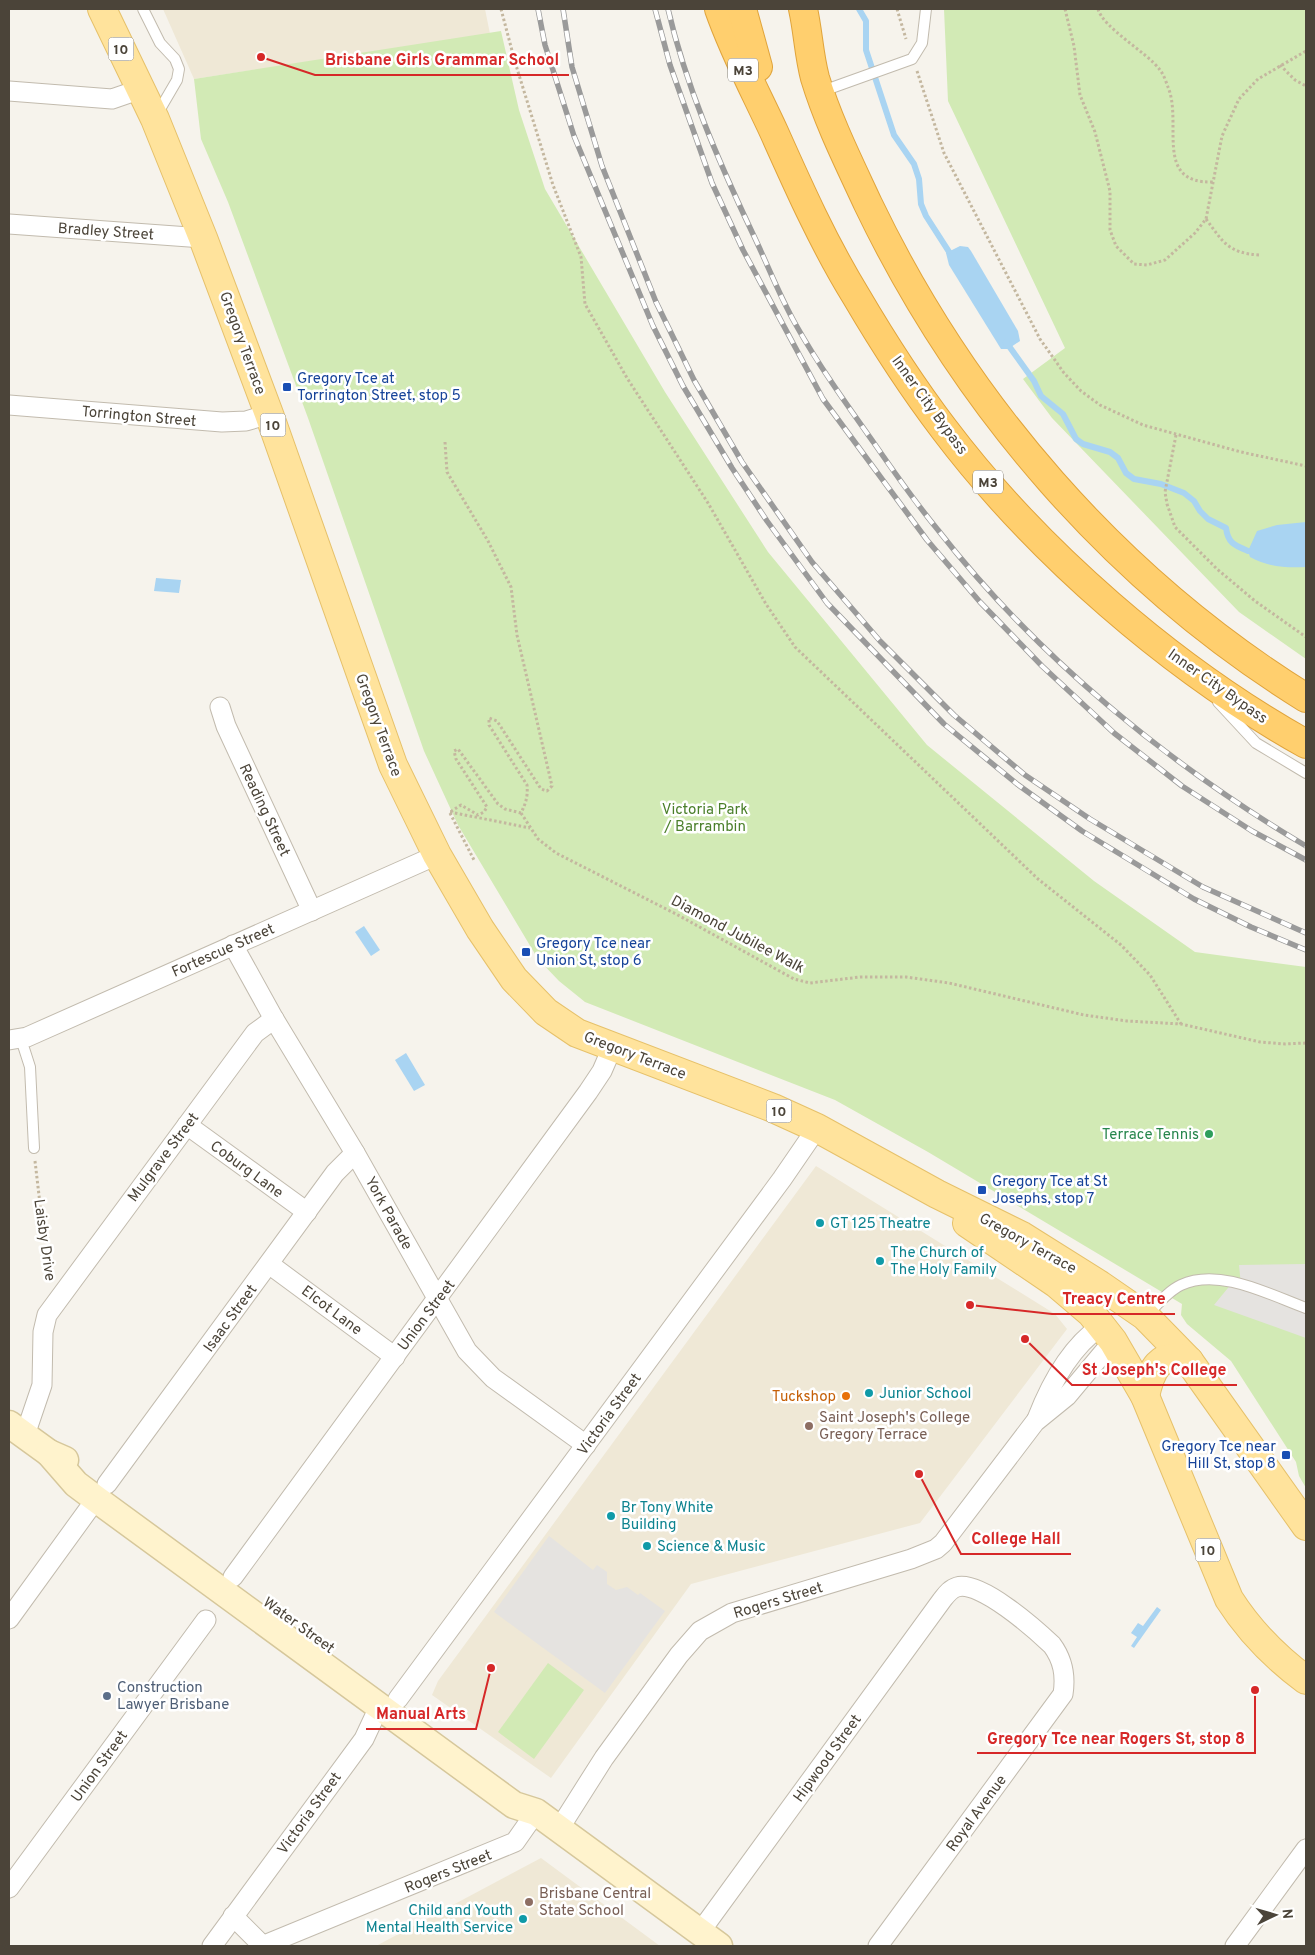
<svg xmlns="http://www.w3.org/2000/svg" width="1315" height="1955" font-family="Overpass,sans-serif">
	<rect width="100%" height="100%" fill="#f6f3ec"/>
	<!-- education -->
	<g fill="#efe8d6">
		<polygon points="163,9 485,9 490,34 194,79"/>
		<polygon points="816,1166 1055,1314 1067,1329 920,1523 691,1584 551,1778 432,1695 438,1681"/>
		<polygon points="541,1858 660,1946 376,1946"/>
	</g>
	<!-- green -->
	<g fill="#d2eab5">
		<polygon points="944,9 1306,9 1306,659 1239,612 1052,418 1023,379 1065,348 948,101"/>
		<polygon points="501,31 519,110 545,189 665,392 768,552 927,745 1094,881 1195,952 1306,967 1306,1488 1299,1476 1296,1462 1231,1361 1187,1324 1181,1315 1182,1304 928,1152 835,1100 585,1002 559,981 538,959 458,825 424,751 308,418 228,202 201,139 194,79"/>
		<polygon points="548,1663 584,1690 534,1759 498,1732"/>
	</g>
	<!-- parking -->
	<g fill="#e5e3e0">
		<polygon points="1306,1264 1306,1338 1214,1305 1232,1283 1241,1285 1239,1265"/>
		<polygon points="549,1536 593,1570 597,1565 607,1572 607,1584 616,1590 627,1587 638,1595 640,1593 665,1611 605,1693 494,1612"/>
	</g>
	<!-- water -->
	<g fill="#a9d4f2">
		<polygon points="960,246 968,247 971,251 1018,331 1020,341 1008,349 1001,349 949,265 946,253"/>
		<path d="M 1306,522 L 1306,567 C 1286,568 1268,567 1250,557 L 1248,551 L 1257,531 L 1277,525 Z"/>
		<polygon points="156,578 181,580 179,593 154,591"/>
		<polygon points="364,926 380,950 371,956 355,932"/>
		<polygon points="406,1053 425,1085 414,1091 395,1060"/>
		<polygon points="1157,1607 1161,1610 1134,1648 1131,1646 1137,1637 1131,1633 1138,1623 1143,1626"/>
	</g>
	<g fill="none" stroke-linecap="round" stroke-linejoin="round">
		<!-- stream -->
		<g stroke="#a9d4f2" stroke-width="6">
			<polyline points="859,9 866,21 866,50 894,135 914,164 919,179 921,204 926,216 953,258"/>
			<path d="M 1006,342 L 1034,381 L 1041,396 L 1063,414 L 1076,439 L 1083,444 L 1110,452 L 1118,458 L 1126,473 L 1134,479 L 1161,484 L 1184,493 L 1194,501 L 1200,511 L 1208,519 L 1226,528 C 1228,543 1234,545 1248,551"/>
		</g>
		<defs>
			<g id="lane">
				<polyline points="143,9 160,43 175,59 179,69 177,80 156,116"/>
				<polyline points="820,92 912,59 922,43 926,9"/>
				<polyline points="1218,702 1256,743 1306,773"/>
				<polyline points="21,1039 30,1067 34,1148"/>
				<path d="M 1147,1315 C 1157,1305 1168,1291 1181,1285 C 1219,1267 1270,1295 1306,1308"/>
			</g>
			<g id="street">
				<polyline points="9,91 112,99 141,89"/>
				<polyline points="9,224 203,238"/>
				<polyline points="9,405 222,422 246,421 269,414"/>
				<polyline points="220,707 226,726 312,911"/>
				<polyline points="233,945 274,1019 355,1153 467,1351 493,1378 586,1445"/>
				<polyline points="9,1040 27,1037 437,855"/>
				<polyline points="187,1125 307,1212"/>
				<polyline points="269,1264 395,1357"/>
				<path d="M 1037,1419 C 1050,1385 1071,1347 1101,1326"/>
				<polyline points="25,1435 42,1385 43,1332 47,1315 255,1033 274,1019"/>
				<polyline points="107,1484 335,1173 355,1153"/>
				<polyline points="233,1577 588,1092 602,1071 612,1048"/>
				<polyline points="9,1619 96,1499"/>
				<polyline points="398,1699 782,1179 817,1128"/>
				<polyline points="559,1829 604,1758 679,1655 700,1631 732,1613 911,1559 936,1549 943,1543 1035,1422 1067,1396 1113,1341"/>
				<polyline points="9,1888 206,1620"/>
				<polyline points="233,1916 263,1946"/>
				<path d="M 700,1932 L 942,1600 C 946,1595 950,1589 957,1587 C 980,1580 1035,1629 1052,1645 C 1063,1660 1066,1675 1063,1694 L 878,1946"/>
				<polyline points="212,1946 364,1739 379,1707"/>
				<polyline points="262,1946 515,1842 536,1812"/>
				<polyline points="1235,1946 1306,1849"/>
			</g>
			<g id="secondary">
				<polyline points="9,1424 49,1453 65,1460"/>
				<polyline points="49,1453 76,1484 96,1499 514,1805 536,1812 719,1946"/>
			</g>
			<g id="primary">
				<polyline points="102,9 155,119 203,238 269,414 393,765 437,855 480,929 514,979 546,1012 577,1033 773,1108 817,1128 937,1194 1022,1236 1100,1285 1145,1316 1189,1361 1306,1526"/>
				<path d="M 967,1223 L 1057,1284 L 1091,1313 L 1113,1341 L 1145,1396 L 1229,1599 C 1250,1632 1275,1657 1306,1680"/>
				<path d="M 1145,1396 C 1151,1370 1159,1350 1189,1361"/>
			</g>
			<g id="highway">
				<path d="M 719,9 C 734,52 755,91 774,132 C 799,188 824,244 856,296 C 883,342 912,387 944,429 C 1037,552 1172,669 1306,744"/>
				<polyline points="742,9 758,67"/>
				<path d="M 803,9 C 808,31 809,56 815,78 C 828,121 849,163 868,204 C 965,406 1116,580 1306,698"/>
			</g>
		</defs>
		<!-- lane casing -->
		<use href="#lane" stroke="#c2bbae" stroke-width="12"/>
		<!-- street casing -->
		<use href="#street" stroke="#c2bbae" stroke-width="21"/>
		<!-- secondary casing -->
		<use href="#secondary" stroke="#d6c79b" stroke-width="29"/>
		<!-- primary casing -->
		<use href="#primary" stroke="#e6c16a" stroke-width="30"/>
		<!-- highway casing -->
		<use href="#highway" stroke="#e0a43c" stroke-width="30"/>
		<!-- path -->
		<g stroke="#c4b79f" stroke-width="3" stroke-dasharray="2.5 2.5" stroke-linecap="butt">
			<polyline points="501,9 515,62 553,185 581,257 585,304 627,378 708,503 766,604 795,647 1038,879 1121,945 1150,975 1181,1024"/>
			<polyline points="897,9 906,39"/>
			<polyline points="1065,9 1074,46 1080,95 1095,132 1110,191 1110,230 1116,246 1134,264 1147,265 1165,260 1195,233 1206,219 1222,136 1239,99 1258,79 1306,51"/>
			<path d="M 1098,9 C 1103,28 1148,53 1160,70 C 1164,75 1166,82 1168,87 C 1183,123 1153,184 1213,182"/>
			<polyline points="1280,65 1295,80 1306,86"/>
			<polyline points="917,71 944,153 1040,339 1064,373 1081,391 1100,405 1143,425 1241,452 1306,466"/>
			<path d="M 1206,219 C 1223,242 1228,253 1259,255"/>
			<polyline points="1176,435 1165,492 1167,504 1175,527 1217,569 1255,601 1306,637"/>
			<path d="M 445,442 L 447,472 L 488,541 L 511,587 L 517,635 L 552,786 L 547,791 L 541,789 L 497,721 L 489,718 L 489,725 L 527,785 C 528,796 526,803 521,813 L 505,809 L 498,804 L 458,749 L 454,751 L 456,759 L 487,807 L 484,812 L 478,815 L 461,805 L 450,812"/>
			<polyline points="450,812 530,828"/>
			<polyline points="450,813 474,860"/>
			<polyline points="521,813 538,839 556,853 676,914 794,979 810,983 860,977 906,977 949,983 1084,1015 1127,1021 1181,1024 1260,1042 1285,1044 1306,1043"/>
			<polyline points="35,1161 49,1281"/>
		</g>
		<!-- lane -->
		<use href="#lane" stroke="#fff" stroke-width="10"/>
		<!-- street -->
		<use href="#street" stroke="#fff" stroke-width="19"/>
		<!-- secondary -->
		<use href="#secondary" stroke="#fff3cd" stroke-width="26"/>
		<!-- primary -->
		<use href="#primary" stroke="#ffe39c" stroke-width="28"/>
		<!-- highway -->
		<use href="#highway" stroke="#ffcf6e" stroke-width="28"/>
		<defs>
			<g id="rail">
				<polyline points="538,9 545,45 574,136 653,326 683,386 732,468 767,521 827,603 944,724 1017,784 1082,831 1194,899 1251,927 1306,950"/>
				<polyline points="563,9 572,67 602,166 656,302 694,380 742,462 812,562 880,641 954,715 1025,775 1090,819 1203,887 1306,933"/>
				<polyline points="655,9 670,65 712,183 743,250 823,399 927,540 980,602 1042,666 1114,733 1182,786 1252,831 1306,860"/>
				<path d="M 668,9 C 686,86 718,160 752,232 C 767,263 779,295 796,325 C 819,366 847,405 874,443 C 894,472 915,502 938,530 C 1037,657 1168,764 1306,846"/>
			</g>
		</defs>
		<!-- rail casing -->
		<use href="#rail" stroke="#9a9a9a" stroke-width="5.5"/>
		<!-- rail -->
		<use href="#rail" stroke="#fff" stroke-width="4" stroke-dasharray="11" stroke-linecap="butt"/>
	</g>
	<!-- markers -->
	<g fill="#1a4fb4" stroke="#fff" stroke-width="2">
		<rect x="282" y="382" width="10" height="10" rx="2.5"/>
		<rect x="521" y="947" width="10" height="10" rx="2.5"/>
		<rect x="977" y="1185" width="10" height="10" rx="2.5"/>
		<rect x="1281" y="1450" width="10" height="10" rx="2.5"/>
	</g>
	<circle fill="#2e9e5b" stroke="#fff" stroke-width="2" cx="1209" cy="1134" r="5"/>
	<g fill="#0f9aa8" stroke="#fff" stroke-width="2">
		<circle cx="820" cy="1223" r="5"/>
		<circle cx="880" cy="1261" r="5"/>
		<circle cx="869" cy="1393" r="5"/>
		<circle cx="611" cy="1516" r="5"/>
		<circle cx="647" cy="1546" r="5"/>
		<circle cx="523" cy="1919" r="5"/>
	</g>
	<circle fill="#e8710a" stroke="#fff" stroke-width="2" cx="846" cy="1396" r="5"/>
	<g fill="#8d6e63" stroke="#fff" stroke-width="2">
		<circle cx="809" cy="1426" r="5"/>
		<circle cx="529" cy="1902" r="5"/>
	</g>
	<circle fill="#5c6f8a" stroke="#fff" stroke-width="2" cx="107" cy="1696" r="5"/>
	<g text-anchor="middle" stroke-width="5" stroke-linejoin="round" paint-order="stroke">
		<!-- shield labels -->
		<g fill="#fff" stroke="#817c74" stroke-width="1">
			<rect x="108.5" y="37.5" width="25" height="23" rx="4"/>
			<rect x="728" y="58.5" width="30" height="23" rx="4"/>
			<rect x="260.5" y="413.5" width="25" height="23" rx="4"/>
			<rect x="973" y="470.5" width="30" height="23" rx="4"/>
			<rect x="766.5" y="1099.5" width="25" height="23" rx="4"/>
			<rect x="1195.5" y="1538.5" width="25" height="23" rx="4"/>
		</g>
		<g font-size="14" font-weight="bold" fill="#4b4439">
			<text x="121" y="54">10</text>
			<text x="743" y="75">M3</text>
			<text x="273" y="430">10</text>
			<text x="988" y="487">M3</text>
			<text x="779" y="1116">10</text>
			<text x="1208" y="1555">10</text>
		</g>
		<!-- street labels -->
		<g font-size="15" fill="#4b4439" stroke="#fff">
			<text transform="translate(106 231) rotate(4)" y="5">Bradley Street</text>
			<text transform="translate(243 343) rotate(70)" y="5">Gregory Terrace</text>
			<text transform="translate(930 405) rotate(54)" y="5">Inner City Bypass</text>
			<text transform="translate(139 416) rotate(5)" y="5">Torrington Street</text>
			<text transform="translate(1218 686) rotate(35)" y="5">Inner City Bypass</text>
			<text transform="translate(379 725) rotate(70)" y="5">Gregory Terrace</text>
			<text transform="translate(265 810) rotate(65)" y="5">Reading Street</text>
			<text transform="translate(738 934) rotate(28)" y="5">Diamond Jubilee Walk</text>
			<text transform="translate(223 950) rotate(-24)" y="5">Fortescue Street</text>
			<text transform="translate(635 1055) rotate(21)" y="5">Gregory Terrace</text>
			<text transform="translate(163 1157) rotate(-53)" y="5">Mulgrave Street</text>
			<text transform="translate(247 1169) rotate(36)" y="5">Coburg Lane</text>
			<text transform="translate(389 1213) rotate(61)" y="5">York Parade</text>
			<text transform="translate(45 1240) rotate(82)" y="5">Laisby Drive</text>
			<text transform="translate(1028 1243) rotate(29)" y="5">Gregory Terrace</text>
			<text transform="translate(332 1310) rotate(37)" y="5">Elcot Lane</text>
			<text transform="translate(426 1315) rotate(-53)" y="5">Union Street</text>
			<text transform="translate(230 1318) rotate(-54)" y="5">Isaac Street</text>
			<text transform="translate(609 1414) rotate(-54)" y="5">Victoria Street</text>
			<text transform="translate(778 1600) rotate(-17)" y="5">Rogers Street</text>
			<text transform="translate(299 1625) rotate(36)" y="5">Water Street</text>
			<text transform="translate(827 1758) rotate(-54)" y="5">Hipwood Street</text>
			<text transform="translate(99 1766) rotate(-54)" y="5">Union Street</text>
			<text transform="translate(309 1813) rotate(-54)" y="5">Victoria Street</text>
			<text transform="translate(976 1813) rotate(-54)" y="5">Royal Avenue</text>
			<text transform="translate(448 1871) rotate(-22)" y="5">Rogers Street</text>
		</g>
		<!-- transit labels -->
		<g font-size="15" fill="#164399" stroke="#fff" text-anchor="start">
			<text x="297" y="383">Gregory Tce at<tspan x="297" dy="17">Torrington Street, stop 5</tspan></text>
			<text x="536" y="948">Gregory Tce near<tspan x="536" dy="17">Union St, stop 6</tspan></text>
			<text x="992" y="1186">Gregory Tce at St<tspan x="992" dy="17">Josephs, stop 7</tspan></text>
			<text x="1276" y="1451" text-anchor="end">Gregory Tce near<tspan x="1276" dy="17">Hill St, stop 8</tspan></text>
		</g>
		<!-- park labels -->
		<g font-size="15" fill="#4a7f2a" stroke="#fff">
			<text x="705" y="814">Victoria Park<tspan x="705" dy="17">/ Barrambin</tspan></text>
		</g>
		<!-- leisure labels -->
		<g font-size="15" fill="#27864d" stroke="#fff" text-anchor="end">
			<text x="1199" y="1139">Terrace Tennis</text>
		</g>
		<!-- culture labels -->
		<g font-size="15" fill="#0d838f" stroke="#fff" text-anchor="start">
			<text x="830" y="1228">GT 125 Theatre</text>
			<text x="890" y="1257">The Church of<tspan x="890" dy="17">The Holy Family</tspan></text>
			<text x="879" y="1398">Junior School</text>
			<text x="621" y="1512">Br Tony White<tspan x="621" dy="17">Building</tspan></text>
			<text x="657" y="1551">Science &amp; Music</text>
			<text x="513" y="1915" text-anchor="end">Child and Youth<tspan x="513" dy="17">Mental Health Service</tspan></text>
		</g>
		<!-- food labels -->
		<g font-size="15" fill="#c56008" stroke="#fff" text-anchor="end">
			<text x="836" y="1401">Tuckshop</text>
		</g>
		<!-- education labels -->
		<g font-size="15" fill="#785e54" stroke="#fff" text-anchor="start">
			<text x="819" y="1422">Saint Joseph's College<tspan x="819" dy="17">Gregory Terrace</tspan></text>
			<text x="539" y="1898">Brisbane Central<tspan x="539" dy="17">State School</tspan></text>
		</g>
		<!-- service labels -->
		<g font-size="15" fill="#4e5e75" stroke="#fff" text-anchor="start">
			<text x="117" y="1692">Construction<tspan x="117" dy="17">Lawyer Brisbane</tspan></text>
		</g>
	</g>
	<!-- callouts -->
	<path fill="none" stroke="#d62828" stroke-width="2" d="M261 57L315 75H569M970 1305L1052 1314H1175M1025 1339L1072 1385H1237M919 1474L961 1554H1071M491 1668L476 1729H366M1255 1690L1255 1753H977"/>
	<g fill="#d62828" stroke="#fff" stroke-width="2">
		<circle cx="261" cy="57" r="5"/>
		<circle cx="970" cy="1305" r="5"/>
		<circle cx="1025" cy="1339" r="5"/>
		<circle cx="919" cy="1474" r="5"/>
		<circle cx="491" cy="1668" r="5"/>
		<circle cx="1255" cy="1690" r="5"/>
	</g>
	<g font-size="16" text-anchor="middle" font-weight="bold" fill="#d62828" stroke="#fff" stroke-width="5" stroke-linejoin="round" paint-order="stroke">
		<text x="442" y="65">Brisbane Girls Grammar School</text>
		<text x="1114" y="1304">Treacy Centre</text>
		<text x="1154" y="1375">St Joseph's College</text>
		<text x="1016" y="1544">College Hall</text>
		<text x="421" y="1719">Manual Arts</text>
		<text x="1116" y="1744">Gregory Tce near Rogers St, stop 8</text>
	</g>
	<!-- border -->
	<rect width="1315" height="1955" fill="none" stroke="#4b4439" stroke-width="20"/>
	<!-- north arrow -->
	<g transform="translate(1275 1915) rotate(85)" stroke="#ffffff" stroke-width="4" paint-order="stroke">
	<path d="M0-4L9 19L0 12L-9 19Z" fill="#4b4439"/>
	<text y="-8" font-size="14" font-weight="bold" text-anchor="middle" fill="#4b4439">N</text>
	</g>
</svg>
